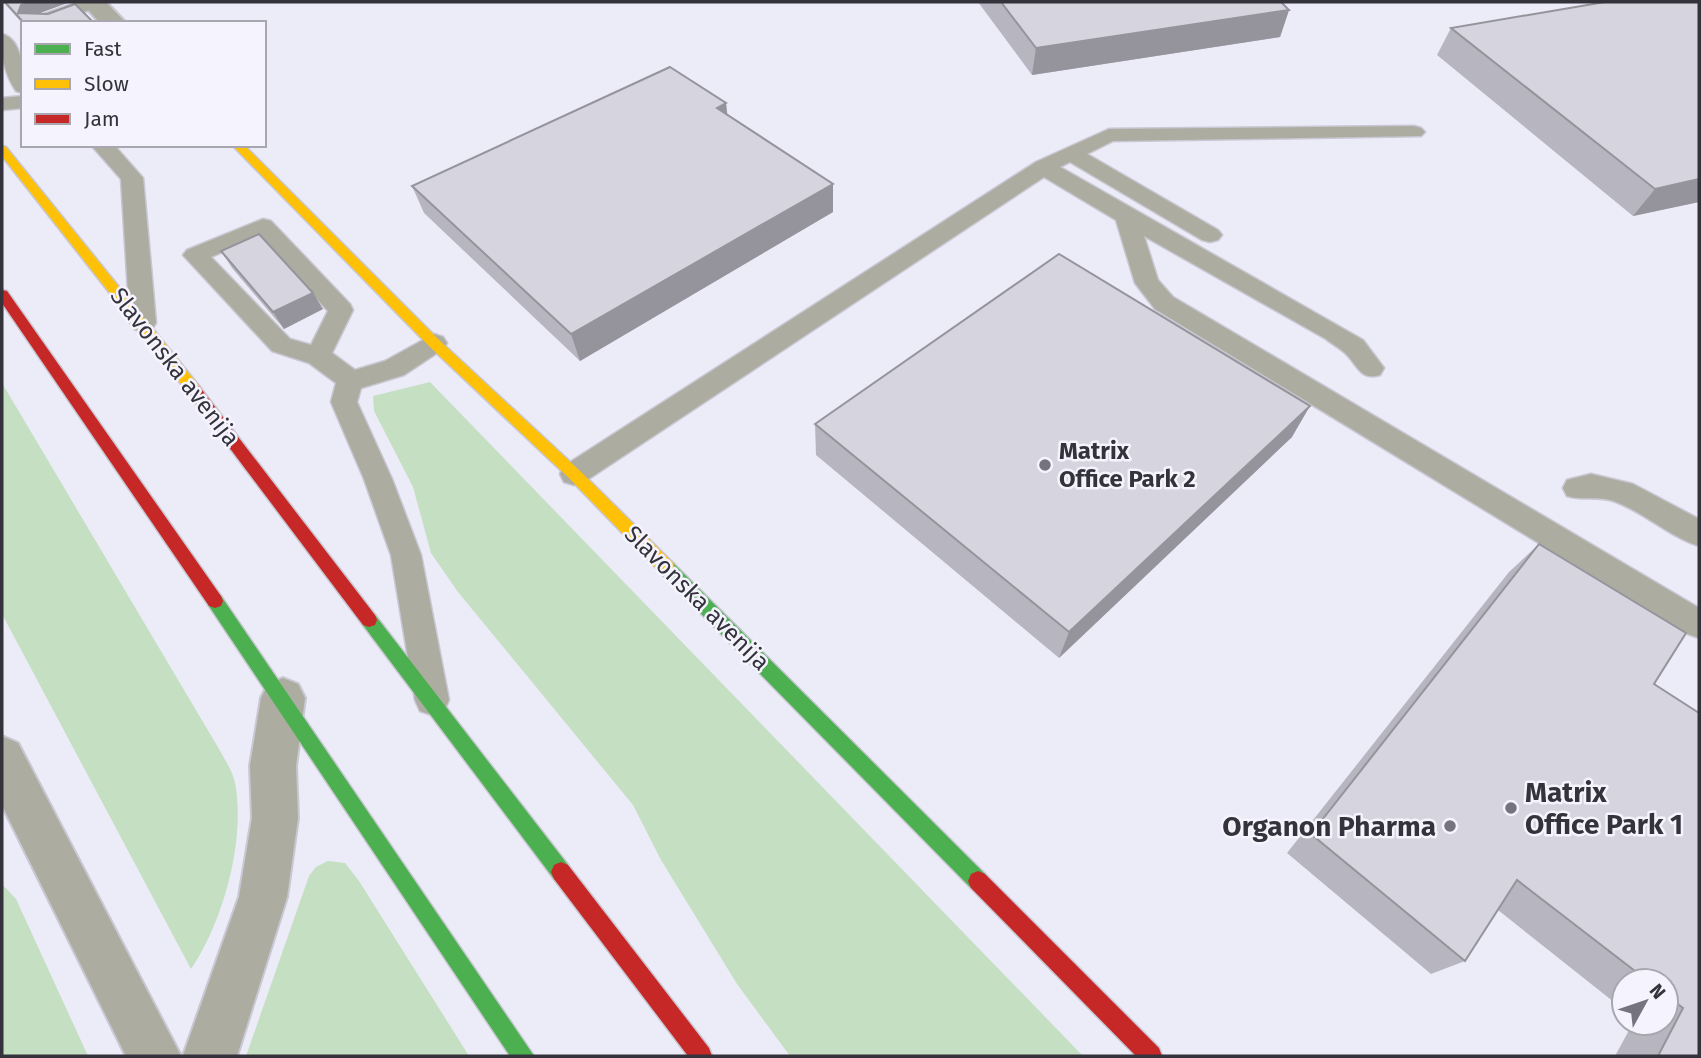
<svg xmlns="http://www.w3.org/2000/svg" width="1701" height="1058" font-family="'Fira Sans',sans-serif">
	<rect width="100%" height="100%" fill="#ecebf8"/>
	<!-- green -->
	<g fill="#c5dfc2">
		<polygon points="430,382 1083,1056 790,1056 737,984 661,860 633,805 458,592 431,553 413,487 374,411 373,396"/>
		<path d="M 2,383 L 219,749 C 225,760 233,772 235,783 C 246,840 223,922 191,969 L 2,614 Z"/>
		<polygon points="328,861 345,863 359,881 469,1056 246,1056 309,876 316,867"/>
		<polygon points="2,884 16,899 88,1056 2,1056"/>
	</g>
	<g fill="none" stroke-linecap="round" stroke-linejoin="round">
		<defs>
			<g id="lane">
				<polygon points="78,2 103,2 100,6 55,23 28,23 30,19"/>
				<path d="M 2,34 C 24,40 23,75 23,93 L 16,91 C 4,73 1,55 2,34 Z"/>
				<polygon points="23,96 23,108 2,110 2,98"/>
				<path d="M 1414,126 L 1421,128 L 1425,132 L 1421,136 L 1113,141 L 1087,154 L 1218,230 L 1222,235 L 1218,240 L 1210,242 L 1202,240 L 1070,162 L 1060,167 L 1363,340 L 1384,368 L 1380,375 C 1360,381 1358,365 1345,353 C 1340,348 1332,344 1326,339 L 1144,236 L 1158,280 L 1173,297 L 1699,608 L 1699,638 L 1688,634 L 1155,309 L 1135,283 L 1116,220 L 1044,177 L 584,482 L 574,485 L 564,482 L 560,474 L 564,466 L 1036,162 L 1109,129 Z"/>
				<polygon points="91,145 114,145 143,178 156,323 152,329 143,332 134,329 130,323 121,179"/>
				<path d="M 263,219 L 271,221 L 350,304 L 353,310 L 332,353 L 355,370 L 385,361 L 434,334 L 443,337 L 447,343 L 443,349 L 404,375 L 361,388 L 357,402 L 392,479 L 421,555 L 449,700 L 444,711 L 432,715 L 420,711 L 415,700 L 391,555 L 364,479 L 331,402 L 336,383 L 309,363 L 272,351 L 183,255 L 187,250 ZM 259,236 L 328,311 L 311,345 L 290,339 L 211,257 Z"/>
				<path d="M 1591,474 L 1633,484 L 1699,519 L 1699,546 C 1670,537 1645,513 1616,502 C 1599,495 1583,501 1567,496 L 1563,488 L 1567,480 Z"/>
			</g>
			<g id="street">
				<polygon points="81,2 106,2 126,23 100,23"/>
				<polygon points="283,678 298,684 305,698 296,766 298,818 287,897 237,1056 183,1056 239,897 252,818 250,766 261,698 268,684"/>
				<polygon points="2,736 18,743 181,1056 126,1056 2,805"/>
			</g>
			<g id="fast">
				<polygon points="667,561 673,563 985,874 988,881 985,888 978,891 971,888 661,573 659,568 661,563"/>
				<polygon points="215,594 221,596 534,1056 510,1056 209,606 207,601 209,596"/>
				<polygon points="369,613 375,615 568,865 571,872 568,879 561,882 554,879 363,625 361,620 363,615"/>
			</g>
			<g id="slow">
				<polygon points="232,145 244,145 439,340 579,470 673,563 675,568 673,573 667,575 661,573 569,478 429,346"/>
				<polygon points="2,146 6,147 199,386 201,390 199,394 189,394 2,156"/>
			</g>
			<g id="jam">
				<polygon points="2,290 7,291 221,596 223,601 221,606 215,608 209,606 2,303"/>
				<polygon points="194,385 199,386 375,615 377,620 375,625 369,627 363,625 189,394 187,390 189,386"/>
				<polygon points="561,862 568,865 709,1048 712,1056 688,1056 554,879 551,872 554,865"/>
				<polygon points="978,871 985,874 1159,1048 1162,1056 1136,1056 971,888 968,881 971,874"/>
			</g>
		</defs>
		<!-- lane casing -->
		<use href="#lane" stroke="#c8c7d2" stroke-width="3"/>
		<!-- street casing -->
		<use href="#street" stroke="#c8c7d2" stroke-width="4"/>
		<!-- fast casing -->
		<use href="#fast" stroke="#c8c7d2" stroke-width="3"/>
		<!-- slow casing -->
		<use href="#slow" stroke="#c8c7d2" stroke-width="3"/>
		<!-- jam casing -->
		<use href="#jam" stroke="#c8c7d2" stroke-width="3"/>
		<!-- lane -->
		<use href="#lane" fill="#acaca1" fill-rule="evenodd"/>
		<!-- street -->
		<use href="#street" fill="#acaca1" fill-rule="evenodd"/>
		<!-- fast -->
		<use href="#fast" fill="#4caf50" fill-rule="evenodd"/>
		<!-- slow -->
		<use href="#slow" fill="#ffc107" fill-rule="evenodd"/>
		<!-- jam -->
		<use href="#jam" fill="#c62828" fill-rule="evenodd"/>
	</g>
	<!-- wall -->
	<g fill="#b7b6c0">
		<polygon points="3,2 70,2 37,14 94,23 23,23 23,24"/>
		<polygon points="978,2 1281,2 1289,10 1280,37 1032,75"/>
		<polygon points="1451,28 1699,202 1633,216 1437,55"/>
		<polygon points="726,103 727,115 833,184 833,212 580,361 424,213 412,186"/>
		<polygon points="221,251 323,309 284,329 232,268"/>
		<polygon points="815,424 1292,437 1059,658 816,455"/>
		<polygon points="1539,544 1654,684 1699,1056 1615,1056 1633,1023 1666,1023 1666,981 1624,981 1624,1010 1498,910 1465,961 1431,974 1287,853 1509,572"/>
	</g>
	<!-- shaded-wall -->
	<g fill="#95949c">
		<polygon points="30,2 70,2 29,17 18,13 21,5"/>
		<polygon points="1289,10 1280,37 1032,75 1036,48"/>
		<polygon points="726,103 729,130 717,108"/>
		<polygon points="1699,179 1699,202 1633,216 1655,189"/>
		<polygon points="833,184 833,212 580,361 571,334"/>
		<polygon points="313,293 323,309 284,329 273,312"/>
		<polygon points="1310,406 1292,437 1059,658 1069,632"/>
	</g>
	<!-- building -->
	<g fill="#d5d4df" stroke="#95949c" stroke-width="2">
		<polygon points="5,2 30,2 21,5 18,13 48,14 75,4 94,23 24,23"/>
		<polygon points="1001,2 1281,2 1289,10 1036,48"/>
		<polygon points="1605,2 1699,2 1699,179 1655,189 1451,28"/>
		<polygon points="670,67 726,103 717,108 833,184 571,334 412,186"/>
		<polygon points="259,234 313,293 273,312 221,251"/>
		<polygon points="1059,254 1310,406 1069,632 815,424"/>
		<polygon points="1539,544 1686,633 1654,684 1699,713 1699,1056 1658,1056 1683,1008 1666,995 1666,981 1648,981 1517,880 1465,961 1311,834"/>
	</g>
	<!-- markers -->
	<g fill="#74737e" stroke="#f5f4fe" stroke-width="2.5">
		<circle cx="1045" cy="465" r="7"/>
		<circle cx="1511" cy="808" r="7"/>
		<circle cx="1450" cy="826" r="7"/>
	</g>
	<g text-anchor="middle" stroke-width="5" stroke-linejoin="round" paint-order="stroke">
		<!-- street labels -->
		<g font-size="24" fill="#34333c" stroke="#f5f4fe">
			<text transform="translate(175 367) rotate(52)" y="8">Slavonska avenija</text>
			<text transform="translate(697 598) rotate(45)" y="8">Slavonska avenija</text>
		</g>
		<!-- poi labels -->
		<g font-size="24" font-weight="bold" fill="#34333c" stroke="#f5f4fe" text-anchor="start">
			<text x="1059" y="459">Matrix<tspan x="1059" dy="28">Office Park 2</tspan></text>
		</g>
		<!-- near-poi labels -->
		<g font-size="28" font-weight="bold" fill="#34333c" stroke="#f5f4fe" text-anchor="start">
			<text x="1525" y="802">Matrix<tspan x="1525" dy="32">Office Park 1</tspan></text>
			<text x="1436" y="836" text-anchor="end">Organon Pharma</text>
		</g>
	</g>
	<!-- border -->
	<rect width="1701" height="1058" fill="none" stroke="#34333c" stroke-width="7"/>
	<!-- legend -->
	<rect x="21" y="21" width="245" height="126" fill="#f5f4fe" stroke="#a8a7b0" stroke-width="2"/>
	<rect x="35" y="44" width="35" height="10" fill="#4caf50" stroke="#a8a7b0" stroke-width="2"/>
	<text x="84" y="56" font-size="21" fill="#34333c">Fast</text>
	<rect x="35" y="79" width="35" height="10" fill="#ffc107" stroke="#a8a7b0" stroke-width="2"/>
	<text x="84" y="91" font-size="21" fill="#34333c">Slow</text>
	<rect x="35" y="114" width="35" height="10" fill="#c62828" stroke="#a8a7b0" stroke-width="2"/>
	<text x="84" y="126" font-size="21" fill="#34333c">Jam</text>
	<!-- north arrow -->
	<g transform="translate(1645 1002) rotate(50)"><circle r="33" fill="#f5f4fe" stroke="#a8a7b0" stroke-width="2"/>
	<path d="M0-5L12 26L0 18L-12 26Z" fill="#74737e"/>
	<text y="-10" font-size="19" font-weight="bold" text-anchor="middle" fill="#34333c">N</text>
	</g>
</svg>
